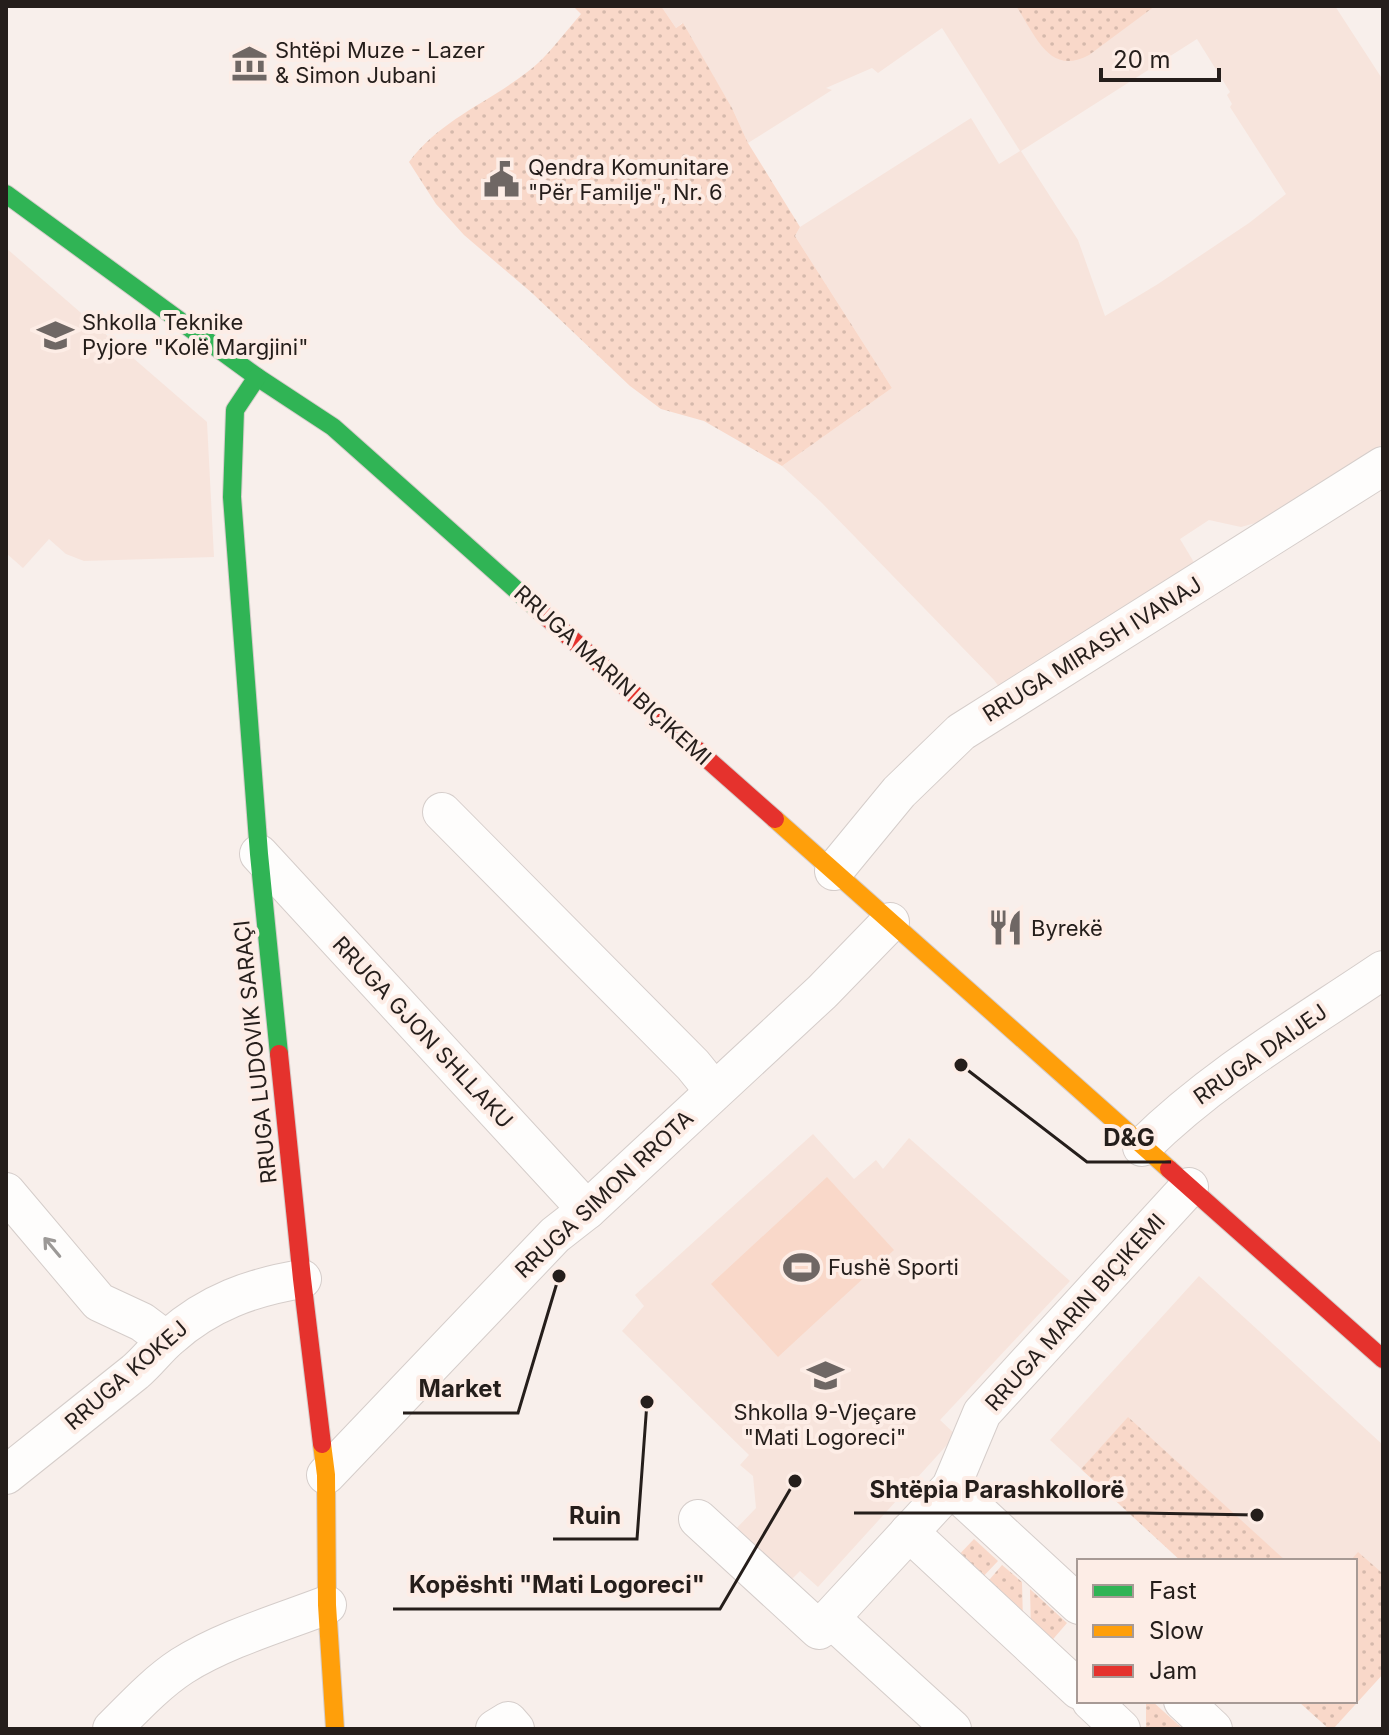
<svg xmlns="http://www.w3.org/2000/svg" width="1389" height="1735" font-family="Inter,sans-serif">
	<defs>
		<pattern id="green-dots" width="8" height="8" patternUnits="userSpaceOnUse" patternTransform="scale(2)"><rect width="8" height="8" fill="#f9d8c9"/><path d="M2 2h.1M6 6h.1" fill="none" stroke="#d5b9ac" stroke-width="1.8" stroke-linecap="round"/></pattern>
	</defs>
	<rect width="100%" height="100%" fill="#f8efeb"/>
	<!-- built -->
	<g fill="#f7e4dc" fill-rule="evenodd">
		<path d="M 661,6 L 1335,6 L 1383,80 L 1383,444 L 1259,522 L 1241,527 L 1209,520 L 1180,539 L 1198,569 L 1002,691 L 994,680 L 822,503 L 782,466 L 892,388 L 795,236 L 800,227 L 971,118 L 999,164 L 1020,151 L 942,28 L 878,73 L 872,68 L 826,88 L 832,90 L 748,143 L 732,108 L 682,23 L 676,28 ZM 1197,39 L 1230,92 L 1227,95 L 1232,104 L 1230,107 L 1286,194 L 1249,223 L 1158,284 L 1105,316 L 1078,240 L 1021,151 Z"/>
		<polygon points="6,248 207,422 214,557 84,561 66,554 49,539 23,568 6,553"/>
		<polygon points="813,1134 854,1179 876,1160 883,1169 909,1138 1070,1281 940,1420 956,1435 818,1587 800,1571 786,1585 731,1534 756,1508 753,1476 740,1465 749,1455 622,1331 644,1306 635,1295"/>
		<polygon points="1199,1276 1383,1445 1383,1674 1333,1729 1329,1729 1298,1701 1355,1701 1355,1561 1181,1561 1050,1440"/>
	</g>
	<!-- green -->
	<g fill="url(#green-dots)">
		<path d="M 573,6 L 661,6 L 676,28 L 683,23 L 732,108 L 748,143 L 800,227 L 795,236 L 892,388 L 782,466 L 704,421 L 661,409 L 630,386 L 532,293 L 464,235 L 436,204 L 409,162 C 439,121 487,103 526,73 C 547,58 564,33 581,14 Z"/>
		<path d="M 1016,6 L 1155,6 L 1089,55 C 1049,77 1035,34 1016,6 Z"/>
		<polygon points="1128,1417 1286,1561 1181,1561 1081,1469"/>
		<polygon points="974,1539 998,1561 978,1582 954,1560"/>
		<polygon points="1358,1552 1381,1572 1383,1570 1383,1674 1333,1729 1329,1729 1298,1701 1355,1701 1355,1561 1350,1561"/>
		<polygon points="1002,1565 1022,1582 1023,1622 984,1586"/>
		<polygon points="1030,1589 1067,1623 1048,1645 1031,1630"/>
		<polygon points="1146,1701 1152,1701 1183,1729 1146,1729"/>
	</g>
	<!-- pitch -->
	<polygon fill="#f9d8c9" points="827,1177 894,1250 778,1357 711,1284"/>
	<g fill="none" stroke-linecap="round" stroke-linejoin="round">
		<defs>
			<g id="street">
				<polyline points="442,812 693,1065 714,1091"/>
				<polyline points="259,854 587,1210"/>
				<polyline points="834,871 899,792 961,732 1383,466"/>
				<path d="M 1142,1147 C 1214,1076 1300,1026 1383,970"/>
				<polyline points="6,1192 99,1302 142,1322 166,1340"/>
				<path d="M 6,1475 C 49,1441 92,1406 135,1372 C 148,1361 157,1348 170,1337 C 208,1303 252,1287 302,1279"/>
				<polyline points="326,1475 555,1235 587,1210 822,992 890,922"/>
				<polyline points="951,1487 1079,1605"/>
				<polyline points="698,1519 819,1630 951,1487 982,1413 1189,1187"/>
				<polyline points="909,1532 1079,1690"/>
				<polyline points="830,1618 952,1729"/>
				<polyline points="1091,1701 1121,1729"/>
				<polyline points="1183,1701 1213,1729"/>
				<path d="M 112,1729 C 134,1707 156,1683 182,1666 C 225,1639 280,1623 327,1605"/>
				<polyline points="495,1729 508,1721 515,1729"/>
			</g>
			<g id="fast">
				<polyline points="6,194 257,377 333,427 541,612"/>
				<polyline points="257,377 235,410 232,497 259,854 279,1054"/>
			</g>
			<g id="slow">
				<polyline points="775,819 1169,1169"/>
				<polyline points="322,1444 326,1475 327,1605 335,1729"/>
			</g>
			<g id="jam">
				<polyline points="541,612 775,819"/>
				<polyline points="279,1054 302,1279 322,1444"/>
				<polyline points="1169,1169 1383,1359"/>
			</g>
		</defs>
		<!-- street casing -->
		<use href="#street" stroke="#d5cdca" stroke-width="40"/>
		<!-- fast casing -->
		<use href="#fast" stroke="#d5cdca" stroke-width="20"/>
		<!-- slow casing -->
		<use href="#slow" stroke="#d5cdca" stroke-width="20"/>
		<!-- jam casing -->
		<use href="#jam" stroke="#d5cdca" stroke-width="20"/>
		<!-- street -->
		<use href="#street" stroke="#fefdfc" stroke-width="38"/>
		<!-- fast -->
		<use href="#fast" stroke="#30b455" stroke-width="18"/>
		<!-- slow -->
		<use href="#slow" stroke="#ff9f0a" stroke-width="18"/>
		<!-- jam -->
		<use href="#jam" stroke="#e5322d" stroke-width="18"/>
	</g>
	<!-- one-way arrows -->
	<defs><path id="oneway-shaft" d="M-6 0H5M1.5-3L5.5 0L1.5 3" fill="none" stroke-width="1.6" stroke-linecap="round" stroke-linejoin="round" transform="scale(2)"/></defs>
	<use stroke="#9c9997" href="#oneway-shaft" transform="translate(52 1247) rotate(-130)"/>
	<!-- icons -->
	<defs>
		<symbol id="museum-bare" viewBox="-9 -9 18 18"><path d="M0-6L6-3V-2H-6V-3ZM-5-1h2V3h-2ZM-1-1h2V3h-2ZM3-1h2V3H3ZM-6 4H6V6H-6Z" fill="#6f6764" stroke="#fdede6" stroke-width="2.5" paint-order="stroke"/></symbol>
		<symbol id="civic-bare" viewBox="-9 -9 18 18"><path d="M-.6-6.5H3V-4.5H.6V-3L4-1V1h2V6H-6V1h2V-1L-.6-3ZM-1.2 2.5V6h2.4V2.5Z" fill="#6f6764" stroke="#fdede6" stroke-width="2.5" paint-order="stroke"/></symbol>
		<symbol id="school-bare" viewBox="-9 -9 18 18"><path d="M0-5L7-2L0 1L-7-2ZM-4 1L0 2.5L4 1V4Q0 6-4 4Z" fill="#6f6764" stroke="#fdede6" stroke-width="2.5" paint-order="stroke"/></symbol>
		<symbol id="restaurant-bare" viewBox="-9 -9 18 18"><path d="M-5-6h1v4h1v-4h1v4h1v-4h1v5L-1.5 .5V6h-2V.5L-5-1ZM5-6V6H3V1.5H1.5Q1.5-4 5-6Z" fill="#6f6764" stroke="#fdede6" stroke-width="2.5" paint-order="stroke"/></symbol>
		<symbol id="stadium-bare" viewBox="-9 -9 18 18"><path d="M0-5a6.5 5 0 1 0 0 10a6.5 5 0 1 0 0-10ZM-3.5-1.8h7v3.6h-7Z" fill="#6f6764" stroke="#fdede6" stroke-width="2.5" paint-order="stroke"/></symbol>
	</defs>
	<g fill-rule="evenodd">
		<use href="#museum-bare" x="224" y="38" width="51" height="51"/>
		<use href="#civic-bare" x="476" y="154" width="51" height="51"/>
		<use href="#school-bare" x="30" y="310" width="51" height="51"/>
		<use href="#restaurant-bare" x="980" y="902" width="51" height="51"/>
		<use href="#stadium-bare" x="776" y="1242" width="51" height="51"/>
		<use href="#school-bare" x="800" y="1350" width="51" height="51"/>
	</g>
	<g text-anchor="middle" stroke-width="8" stroke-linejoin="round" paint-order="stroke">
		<!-- poi labels -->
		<g font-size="22" fill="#251e1b" stroke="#fdede6" text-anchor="start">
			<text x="275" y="58">Shtëpi Muze - Lazer<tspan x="275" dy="25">&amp; Simon Jubani</tspan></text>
			<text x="528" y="175">Qendra Komunitare<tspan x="528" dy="25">"Për Familje", Nr. 6</tspan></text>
			<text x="82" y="330">Shkolla Teknike<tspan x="82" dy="25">Pyjore "Kolë Margjini"</tspan></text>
			<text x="1031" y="936">Byrekë</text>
			<text x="828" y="1275">Fushë Sporti</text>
			<text x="825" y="1420" text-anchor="middle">Shkolla 9-Vjeçare<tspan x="825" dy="25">"Mati Logoreci"</tspan></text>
		</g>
		<!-- street labels -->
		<g font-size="22" fill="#251e1b" stroke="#fdede6">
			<text transform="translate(1092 649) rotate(-32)" y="8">RRUGA MIRASH IVANAJ</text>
			<text transform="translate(613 675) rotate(42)" y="8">RRUGA MARIN BIÇIKEMI</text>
			<text transform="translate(423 1032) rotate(47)" y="8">RRUGA GJON SHLLAKU</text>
			<text transform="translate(255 1052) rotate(-96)" y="8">RRUGA LUDOVIK SARAÇI</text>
			<text transform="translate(1260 1054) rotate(-35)" y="8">RRUGA DAIJEJ</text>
			<text transform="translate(604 1194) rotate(-43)" y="8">RRUGA SIMON RROTA</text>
			<text transform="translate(1075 1312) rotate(-48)" y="8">RRUGA MARIN BIÇIKEMI</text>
			<text transform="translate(126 1375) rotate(-41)" y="8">RRUGA KOKEJ</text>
		</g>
	</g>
	<!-- callouts -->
	<path fill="none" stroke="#251e1b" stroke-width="3" d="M961 1065L1087 1162H1171M559 1276L518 1413H403M1257 1515L1141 1513H854M647 1402L637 1539H553M795 1481L720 1609H393"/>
	<g fill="#251e1b" stroke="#fdede6" stroke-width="3">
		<circle cx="961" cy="1065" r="8"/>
		<circle cx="559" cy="1276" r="8"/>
		<circle cx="1257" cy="1515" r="8"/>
		<circle cx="647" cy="1402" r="8"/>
		<circle cx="795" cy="1481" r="8"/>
	</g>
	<g font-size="24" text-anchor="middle" font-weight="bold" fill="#251e1b" stroke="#fdede6" stroke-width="8" stroke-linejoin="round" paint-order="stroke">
		<text x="1129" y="1146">D&amp;G</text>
		<text x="460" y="1397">Market</text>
		<text x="997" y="1498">Shtëpia Parashkollorë</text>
		<text x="595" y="1524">Ruin</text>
		<text x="557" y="1593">Kopështi "Mati Logoreci"</text>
	</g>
	<!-- border -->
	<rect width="1389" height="1735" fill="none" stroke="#251e1b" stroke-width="16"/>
	<!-- legend -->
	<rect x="1077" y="1559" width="280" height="144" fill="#fdede6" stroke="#a79a95" stroke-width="2"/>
	<rect x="1093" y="1585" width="40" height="12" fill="#30b455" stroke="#a79a95" stroke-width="2"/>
	<text x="1149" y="1599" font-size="24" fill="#251e1b">Fast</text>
	<rect x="1093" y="1625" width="40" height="12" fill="#ff9f0a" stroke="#a79a95" stroke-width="2"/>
	<text x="1149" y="1639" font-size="24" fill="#251e1b">Slow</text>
	<rect x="1093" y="1665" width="40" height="12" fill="#e5322d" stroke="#a79a95" stroke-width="2"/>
	<text x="1149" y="1679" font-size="24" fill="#251e1b">Jam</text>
	<!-- scale -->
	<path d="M1101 68v12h118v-12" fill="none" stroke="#251e1b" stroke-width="4"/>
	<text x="1113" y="68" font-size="24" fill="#251e1b" stroke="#fdede6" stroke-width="6" paint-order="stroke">20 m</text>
</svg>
